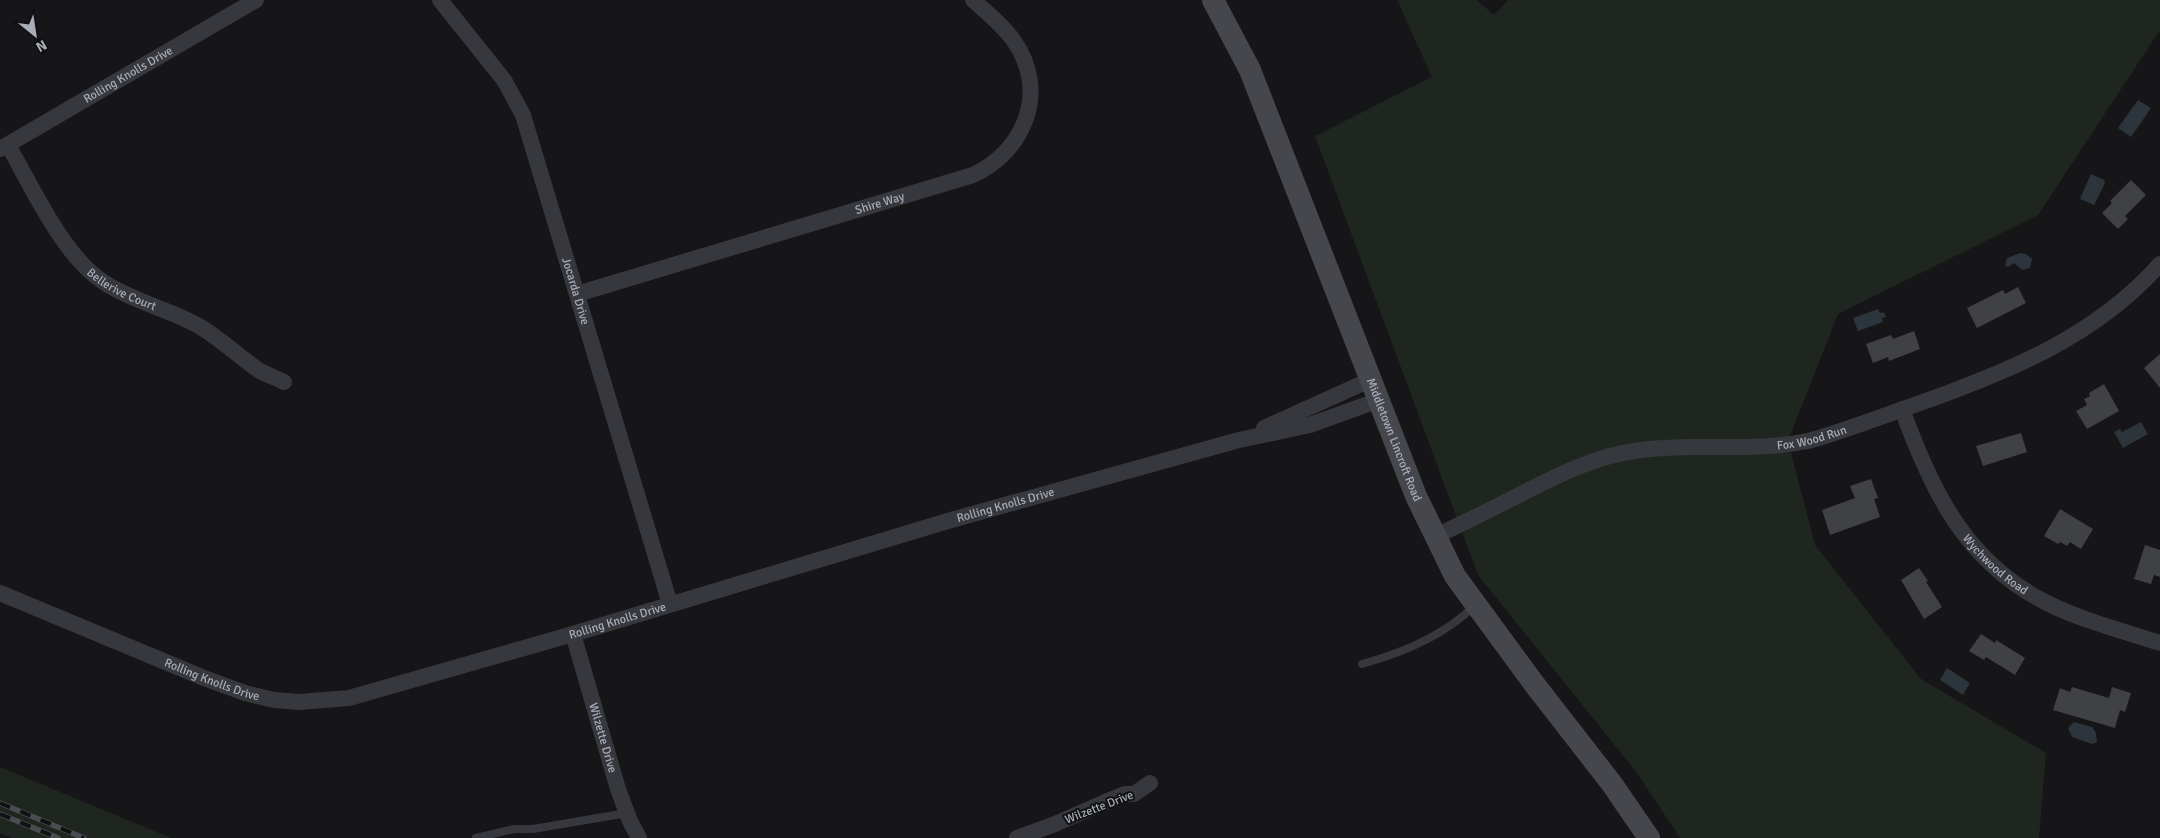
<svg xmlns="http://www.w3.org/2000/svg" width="2160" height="838" font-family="Signika,sans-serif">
	<rect width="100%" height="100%" fill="#161618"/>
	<!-- green -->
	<g fill="#1e261f">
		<polygon points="1397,0 1477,0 1494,15 1508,0 2160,0 2160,30 2038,215 1838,314 1788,441 1815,545 1921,679 2046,753 2039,838 1680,838 1637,773 1478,575 1315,136 1432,77"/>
		<polygon points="0,767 171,838 12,838 0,833"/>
	</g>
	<!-- water -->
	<g fill="#2c353c">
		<polygon points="2138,100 2151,108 2131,137 2118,128"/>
		<polygon points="2091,174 2104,180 2105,183 2094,205 2080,199"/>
		<polygon points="2020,253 2026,254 2032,259 2030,268 2022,270 2014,263 2008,267 2005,266 2007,258"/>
		<polygon points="1878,309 1880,313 1884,312 1886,317 1882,318 1883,322 1858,331 1853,318"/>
		<polygon points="2141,422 2148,434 2123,448 2114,432 2120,429 2122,432"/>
		<polygon points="1947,668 1970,683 1963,695 1940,680"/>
		<polygon points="2074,722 2092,727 2096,733 2097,742 2092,744 2072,737 2068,728"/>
	</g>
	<!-- building -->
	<g fill="#404145">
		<polygon points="2131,180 2146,195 2125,216 2128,219 2118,229 2102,213 2112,203 2110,201"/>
		<polygon points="2018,287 2026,303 1977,328 1967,308 2003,290 2005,294"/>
		<polygon points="1914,331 1920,349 1889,361 1888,357 1873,363 1866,344 1891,335 1893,339"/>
		<polygon points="2160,354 2160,388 2144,368"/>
		<polygon points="2104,384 2119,411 2087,429 2076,411 2087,405 2084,399 2090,396 2089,393"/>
		<polygon points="2021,433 2027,452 1983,466 1976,446"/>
		<polygon points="1871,479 1878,498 1874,499 1880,517 1830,535 1822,510 1855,498 1850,486"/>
		<polygon points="2060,509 2093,529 2081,549 2070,542 2067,546 2060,542 2058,544 2044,536"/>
		<polygon points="2145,545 2160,550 2160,577 2154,575 2151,584 2134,579"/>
		<polygon points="1919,568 1928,581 1926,582 1942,607 1924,619 1901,580"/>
		<polygon points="1981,634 1995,643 1996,640 2025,658 2015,675 1986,657 1984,660 1969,651"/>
		<polygon points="2072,687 2109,698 2112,687 2131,693 2125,712 2120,710 2115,728 2053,710 2060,688 2070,692"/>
	</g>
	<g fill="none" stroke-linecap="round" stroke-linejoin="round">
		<!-- service -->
		<g stroke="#37383d" stroke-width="8">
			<path d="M 1362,664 C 1402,653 1444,636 1474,606"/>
			<polyline points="476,838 514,829 533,829 627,813"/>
		</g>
		<!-- minor -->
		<g stroke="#37383d" stroke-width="16">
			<path id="s1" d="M 440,0 L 504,80 L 523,115 L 670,604"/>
			<path id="s2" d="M 8,145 C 32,187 64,258 105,283 C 134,302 169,309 199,326 C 221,339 239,357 260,371 C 268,375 276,378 284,382"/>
			<path id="s3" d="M 0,149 L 256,0"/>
			<path id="s4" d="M 577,294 L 973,175 C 1025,151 1049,91 1014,41 C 1003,25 987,13 973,0"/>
			<path id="s5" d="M 1902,409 C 1932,492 1966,563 2049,604 C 2084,621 2123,631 2160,643"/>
			<polyline points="1264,428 1370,380"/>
			<path id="s6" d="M 1436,536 C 1461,524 1486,512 1511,499 C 1549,480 1591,457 1634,451 C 1692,442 1750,453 1808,441 C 1847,430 1885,415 1923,402 C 2012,370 2096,336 2160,264"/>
			<path id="s7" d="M 0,593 L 204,678 L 245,693 L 274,700 L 299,702 L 349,698 L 573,634 L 951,520 L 1239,440 L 1310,425 L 1379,400"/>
			<path id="s8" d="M 573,634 L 618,789 L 630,821 L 639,838"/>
			<polyline points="1017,838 1055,824 1103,803 1125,794 1134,794 1150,783"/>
		</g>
		<!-- secondary -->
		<path stroke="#45474d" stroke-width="22" id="s9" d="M 1213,0 L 1250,70 L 1416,496 L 1455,576 L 1535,685 L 1612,784 L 1649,838"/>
		<defs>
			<g id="rail">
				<polyline points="0,803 84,838"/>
				<polyline points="0,814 58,838"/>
			</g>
		</defs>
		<!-- rail casing -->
		<use href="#rail" stroke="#4a4c52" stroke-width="5.5"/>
		<!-- rail -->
		<use href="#rail" stroke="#111113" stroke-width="4" stroke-dasharray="11" stroke-linecap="butt"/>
	</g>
	<g text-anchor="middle" stroke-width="4" stroke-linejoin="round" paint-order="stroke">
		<!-- street labels -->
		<g font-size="12" fill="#a8adb8" stroke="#111113">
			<text dy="4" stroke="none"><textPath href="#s3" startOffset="148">Rolling Knolls Drive</textPath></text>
			<text dy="4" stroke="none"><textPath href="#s4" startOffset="316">Shire Way</textPath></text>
			<text dy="4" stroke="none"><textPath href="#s2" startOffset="188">Bellerive Court</textPath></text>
			<text dy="4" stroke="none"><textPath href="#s1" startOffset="326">Jocarda Drive</textPath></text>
			<text dy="4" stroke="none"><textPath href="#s6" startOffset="395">Fox Wood Run</textPath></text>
			<text dy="4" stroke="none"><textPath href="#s9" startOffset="476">Middletown Lincroft Road</textPath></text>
			<text dy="4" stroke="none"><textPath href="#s7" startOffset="1054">Rolling Knolls Drive</textPath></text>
			<text dy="4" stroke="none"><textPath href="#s5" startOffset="184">Wychwood Road</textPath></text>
			<text dy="4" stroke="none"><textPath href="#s7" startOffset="649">Rolling Knolls Drive</textPath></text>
			<text dy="4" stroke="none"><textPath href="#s7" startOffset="229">Rolling Knolls Drive</textPath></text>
			<text dy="4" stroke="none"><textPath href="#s8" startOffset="108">Wilzette Drive</textPath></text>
			<text transform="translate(1099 807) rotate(-21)" y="4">Wilzette Drive</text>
		</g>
	</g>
	<!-- north arrow -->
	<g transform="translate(35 35) rotate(150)" stroke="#111113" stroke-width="4" paint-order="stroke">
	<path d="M0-4L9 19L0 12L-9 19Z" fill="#a8adb8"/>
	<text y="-8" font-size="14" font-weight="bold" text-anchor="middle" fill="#a8adb8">N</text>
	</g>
</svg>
